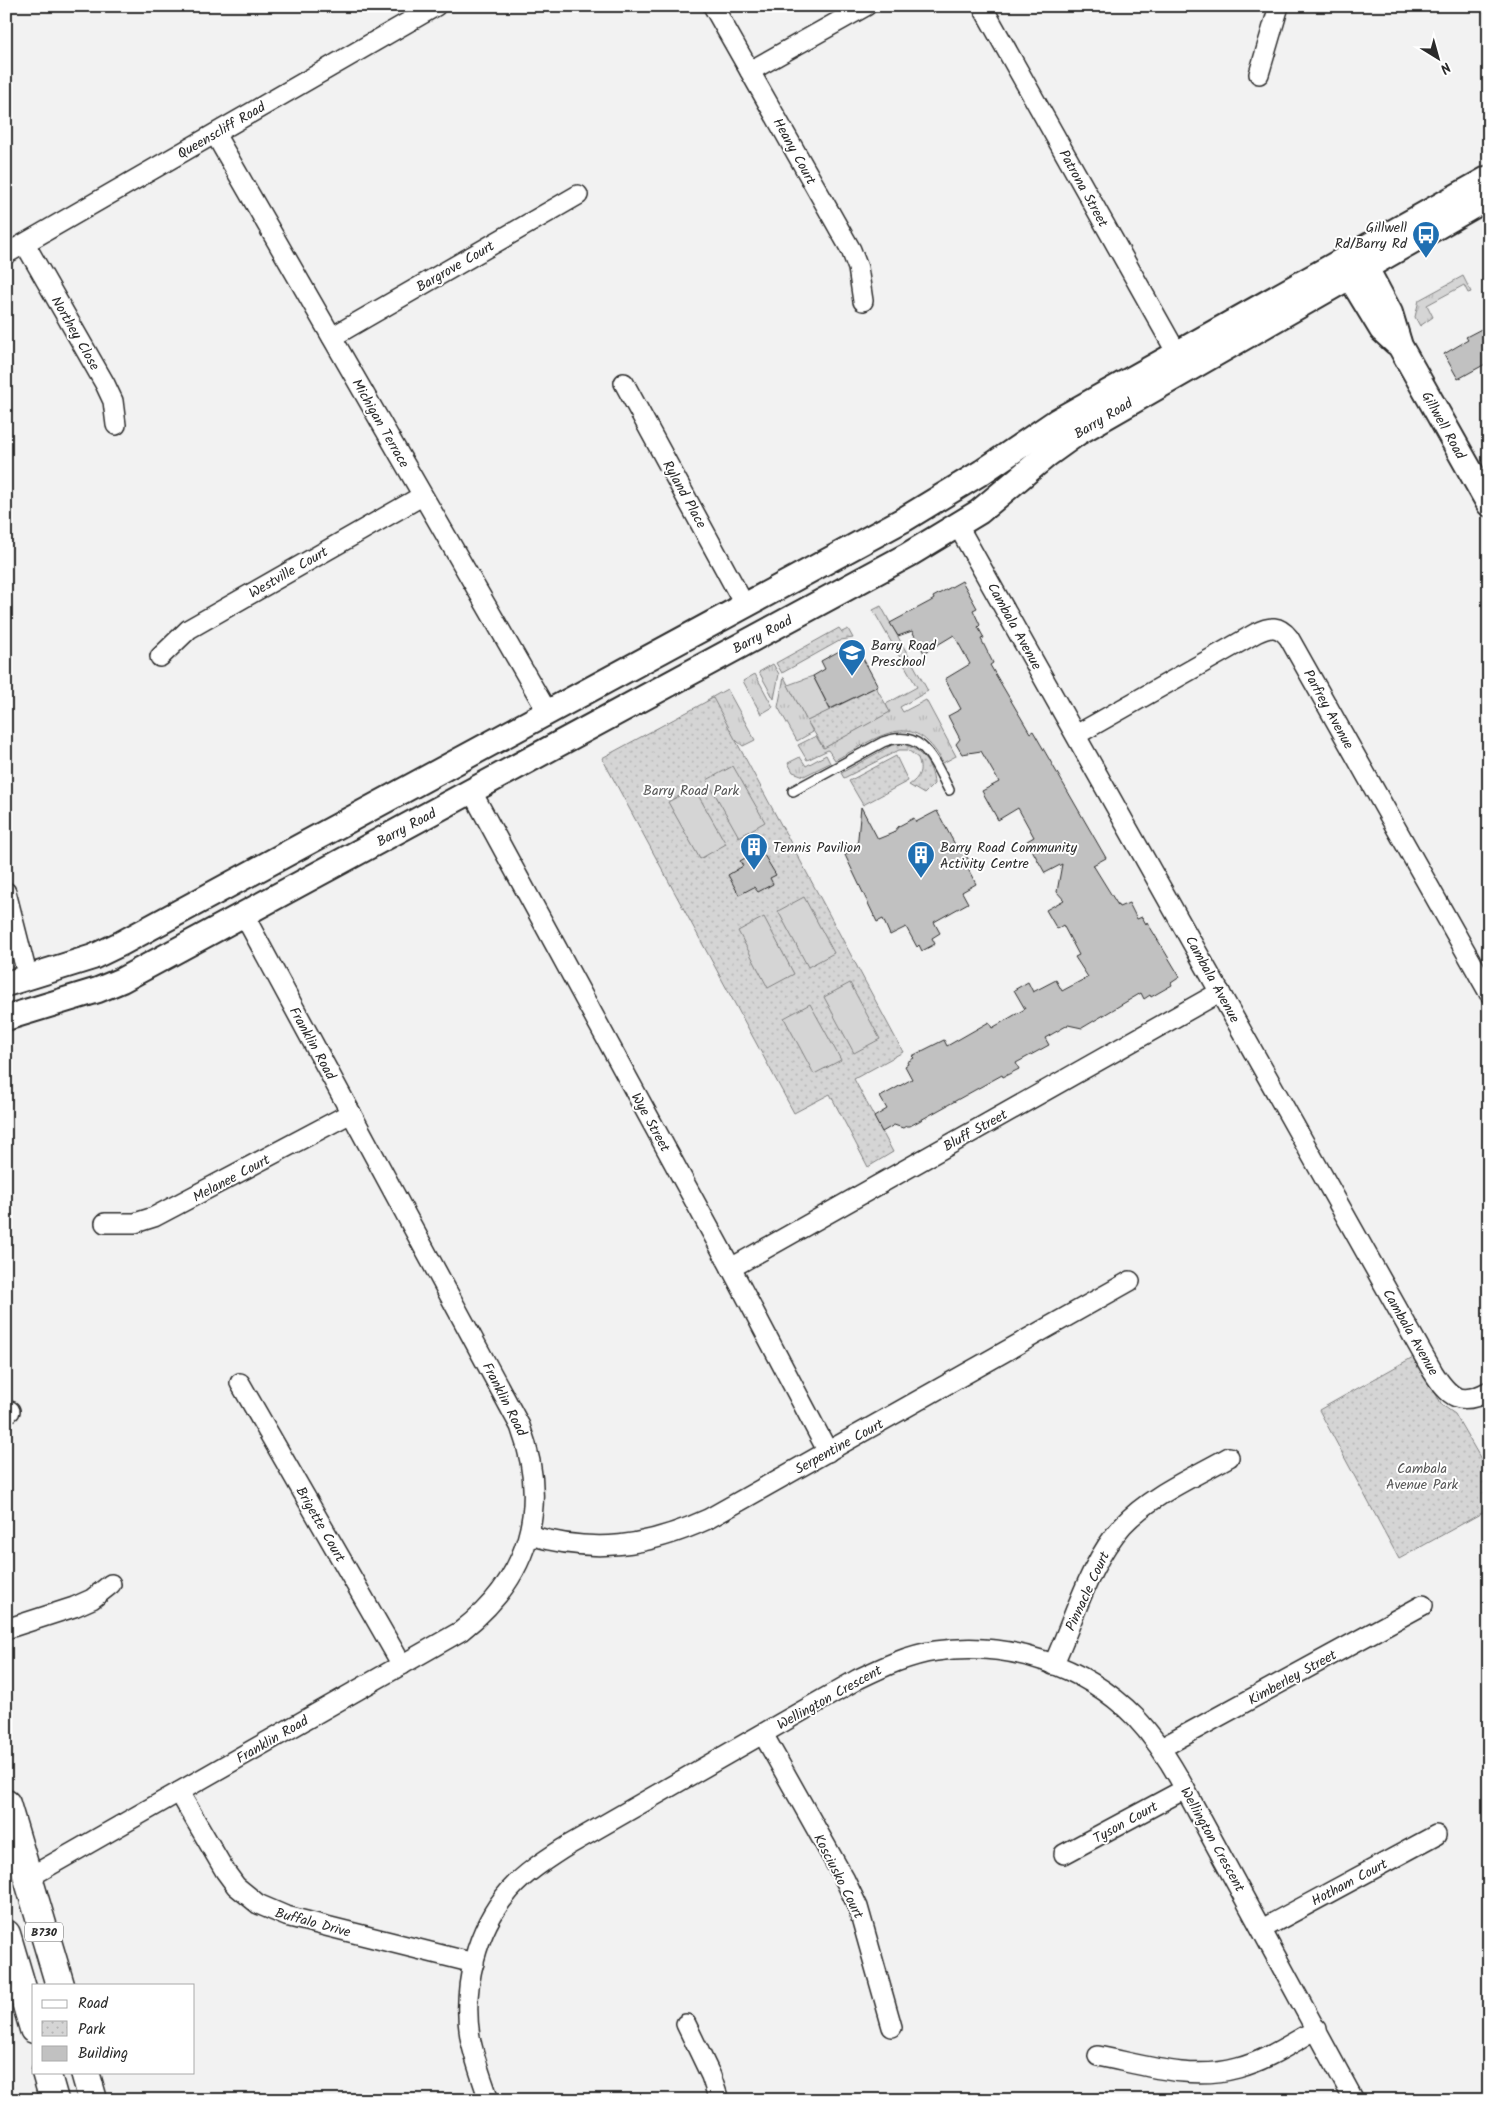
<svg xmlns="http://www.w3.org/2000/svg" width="1495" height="2106" font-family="Kalam,sans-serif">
	<defs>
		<pattern id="grass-tufts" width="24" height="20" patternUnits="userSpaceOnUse" patternTransform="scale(1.25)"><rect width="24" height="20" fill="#d5d5d5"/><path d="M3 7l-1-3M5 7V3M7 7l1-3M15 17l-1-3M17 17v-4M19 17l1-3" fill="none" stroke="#b7b7b7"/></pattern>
		<pattern id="park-dots" width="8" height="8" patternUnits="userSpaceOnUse" patternTransform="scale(1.25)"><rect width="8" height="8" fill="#d5d5d5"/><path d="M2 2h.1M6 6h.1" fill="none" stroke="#b7b7b7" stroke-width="1.8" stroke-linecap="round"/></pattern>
	</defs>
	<rect width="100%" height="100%" fill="#f2f2f2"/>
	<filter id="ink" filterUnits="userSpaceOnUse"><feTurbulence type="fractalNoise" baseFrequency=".02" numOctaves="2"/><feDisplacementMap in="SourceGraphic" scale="10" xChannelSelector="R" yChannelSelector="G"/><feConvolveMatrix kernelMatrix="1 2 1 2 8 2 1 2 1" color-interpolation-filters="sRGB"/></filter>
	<g filter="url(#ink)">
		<!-- grass -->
		<g fill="url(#grass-tufts)" stroke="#808080">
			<polygon points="1463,276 1471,292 1468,293 1464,285 1427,305 1433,317 1420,326 1415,317 1419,300"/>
			<path d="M 881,606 L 928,691 L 900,707 L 903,712 L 926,700 L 956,756 L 943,763 C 913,706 878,738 835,760 L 828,750 L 807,760 L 798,745 L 816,736 L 823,748 L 889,712 L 886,704 L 917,687 L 873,610 Z"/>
			<polygon points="773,664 779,674 774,699 759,672"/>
			<polygon points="755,674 773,707 761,714 743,681"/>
			<polygon points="784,677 813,732 797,741 778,707"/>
			<polygon points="727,689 755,740 743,746 725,731 707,700"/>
			<polygon points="826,755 830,763 804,776 793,772 788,763 800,757 806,766"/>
		</g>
		<!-- park -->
		<g fill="url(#park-dots)" stroke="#808080">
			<polygon points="839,628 842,632 848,629 853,638 841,640 782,673 776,663"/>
			<polygon points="876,687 890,712 824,748 807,721"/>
			<polygon points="713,698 903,1052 854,1079 893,1152 868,1167 830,1094 794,1113 602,758"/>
			<path d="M 903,744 C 921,750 933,765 934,784 L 924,794 L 909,785 C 919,778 923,771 918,758 L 908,750 L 899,750 L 844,778 L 841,773 L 892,745 Z"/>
			<polygon points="896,756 908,781 863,805 849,781"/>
			<polygon points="1415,1356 1442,1405 1455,1414 1489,1473 1489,1509 1399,1559 1319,1410"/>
		</g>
		<!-- pitch -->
		<g fill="#d5d5d5" stroke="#808080">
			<polygon points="813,676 830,710 807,721 788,685"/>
			<polygon points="733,766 765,822 739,837 707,780"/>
			<polygon points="694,788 726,844 700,859 668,802"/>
			<polygon points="804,897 834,953 808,967 778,911"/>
			<polygon points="764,917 794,974 768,988 738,931"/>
			<polygon points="850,983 880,1039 854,1053 824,997"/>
			<polygon points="810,1004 841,1060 814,1074 784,1018"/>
		</g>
		<!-- building -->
		<g fill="#c1c1c1" stroke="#2b2b2b">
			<polygon points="1489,325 1489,362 1458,379 1444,354 1468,340 1466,337"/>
			<polygon points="962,581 977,608 973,610 980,625 978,627 984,638 981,639 993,663 990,665 1030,733 1033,731 1106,858 1093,865 1119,907 1129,903 1137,919 1142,917 1146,924 1147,922 1180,977 1171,983 1172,985 1151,997 1150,995 1144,999 1141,993 1082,1028 1068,1025 1045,1038 1049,1045 1016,1063 1019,1069 1003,1077 1002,1075 910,1126 906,1126 903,1128 894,1125 882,1132 874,1117 887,1109 880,1097 912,1079 905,1066 908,1064 907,1062 914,1058 912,1056 944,1040 947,1046 989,1022 992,1028 1025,1009 1014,990 1028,982 1033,992 1056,980 1062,991 1088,977 1075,957 1079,955 1063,925 1057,929 1046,910 1064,900 1057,892 1062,864 1045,873 1027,841 1034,837 1018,808 998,820 982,791 999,782 981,751 962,754 956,744 960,739 948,716 961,709 945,679 970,664 954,635 924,653 912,631 898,636 890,623 931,601 934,599 933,597"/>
			<polygon points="843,649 860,653 878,686 830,709 813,676 825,669 821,661"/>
			<polygon points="861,807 878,839 893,833 899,826 914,818 916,822 937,811 959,852 963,850 972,866 968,869 976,884 962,892 968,903 934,922 940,933 932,938 935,944 922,951 919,945 917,947 906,927 890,935 883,919 877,922 845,855 857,848"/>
			<polygon points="756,852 760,857 764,855 776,875 770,878 773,884 758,892 754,887 739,895 728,875 743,866 740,861"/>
		</g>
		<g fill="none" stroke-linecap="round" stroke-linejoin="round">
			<defs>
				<path id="service" d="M 793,791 L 883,742 C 923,727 934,762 949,790"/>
				<g id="minor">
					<polyline points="713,6 851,250 858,268 863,301"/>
					<polyline points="982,6 1183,364"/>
					<polyline points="750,71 866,6"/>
					<polyline points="1259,74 1279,6"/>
					<polyline points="215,134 548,713"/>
					<polyline points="25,244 105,384 113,401 116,425"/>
					<polyline points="6,254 436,6"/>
					<polyline points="332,337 578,195"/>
					<polyline points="624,383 745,606"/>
					<path d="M 958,526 L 1433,1372 C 1449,1397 1460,1407 1489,1391"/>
					<polyline points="160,657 189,629 422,496"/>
					<path d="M 1076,735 L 1256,633 C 1270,626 1279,625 1289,638 L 1489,993"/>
					<polyline points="472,792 731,1268 828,1452"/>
					<polyline points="6,892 28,978"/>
					<polyline points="105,1223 135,1223 154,1217 351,1113"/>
					<polyline points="731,1268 1220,992"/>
					<polyline points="240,1383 402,1665"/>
					<polyline points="6,1412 10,1411"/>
					<path d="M 529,1535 C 594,1554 647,1547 708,1519 L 1130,1281"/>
					<polyline points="6,1629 74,1607 92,1599 111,1584"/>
					<path d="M 1053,1665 C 1075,1618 1088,1564 1123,1525 C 1151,1495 1194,1477 1229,1457"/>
					<polyline points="763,1734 845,1880 858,1907 892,2027"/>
					<polyline points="1161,1748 1423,1605"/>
					<polyline points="179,1792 225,1871 236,1886 258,1904 286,1916 474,1963"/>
					<polyline points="1064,1854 1185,1789"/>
					<path d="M 28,1878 L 461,1631 C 529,1578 550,1507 520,1426 L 244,915"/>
					<polyline points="1262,1929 1436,1835"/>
					<polyline points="686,2024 711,2076 719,2100"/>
					<path d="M 1098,2056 C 1144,2065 1191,2081 1238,2068 C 1265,2061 1292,2043 1317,2029"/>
					<path d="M 489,2100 C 482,2079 474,2058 470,2037 C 462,1987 476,1929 510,1890 C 526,1872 547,1859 567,1846 L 858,1679 C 883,1667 908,1655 936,1651 C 1008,1640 1085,1666 1135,1717 C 1155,1738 1171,1763 1185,1789 L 1354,2100"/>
				</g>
				<g id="tertiary">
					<polyline points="1359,255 1390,313 1400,346 1489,504"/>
					<polyline points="1342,264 1382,330 1395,342"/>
					<polyline points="6,984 93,957 122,943 903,520 982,472 1057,421 1489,178"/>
					<polyline points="6,1018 98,990 122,980 908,555 979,512 1047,455 1079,432 1489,197"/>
				</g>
				<g id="primary">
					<polyline points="6,1804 60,1985"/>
					<polyline points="6,1934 34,2029"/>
					<polyline points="46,2072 54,2100"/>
					<polyline points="85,2072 93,2100"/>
				</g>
			</defs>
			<!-- service casing -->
			<use href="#service" stroke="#2b2b2b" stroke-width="12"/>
			<!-- minor casing -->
			<use href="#minor" stroke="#2b2b2b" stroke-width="22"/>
			<!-- tertiary casing -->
			<use href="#tertiary" stroke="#2b2b2b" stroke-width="28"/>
			<!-- primary casing -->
			<use href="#primary" stroke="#2b2b2b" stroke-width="31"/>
			<!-- service -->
			<use href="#service" stroke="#fff" stroke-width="9"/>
			<!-- minor -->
			<use href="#minor" stroke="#fff" stroke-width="19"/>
			<!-- tertiary -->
			<use href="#tertiary" stroke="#fff" stroke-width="24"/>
			<!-- primary -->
			<use href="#primary" stroke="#fff" stroke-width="28"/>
		</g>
	</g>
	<!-- icons -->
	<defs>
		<symbol id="bus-pin" viewBox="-11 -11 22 30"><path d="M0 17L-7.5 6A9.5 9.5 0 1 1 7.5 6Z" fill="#1f6fb2" stroke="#fff"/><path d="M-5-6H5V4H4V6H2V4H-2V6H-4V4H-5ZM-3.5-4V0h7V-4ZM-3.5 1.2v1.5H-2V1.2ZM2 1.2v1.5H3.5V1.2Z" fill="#fff"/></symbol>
		<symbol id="school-pin" viewBox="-11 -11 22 30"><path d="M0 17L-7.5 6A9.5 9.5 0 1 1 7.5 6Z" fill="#1f6fb2" stroke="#fff"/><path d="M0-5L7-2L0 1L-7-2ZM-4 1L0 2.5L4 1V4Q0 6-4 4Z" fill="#fff"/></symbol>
		<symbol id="building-pin" viewBox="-11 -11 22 30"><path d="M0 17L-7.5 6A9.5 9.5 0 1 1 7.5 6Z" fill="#1f6fb2" stroke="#fff"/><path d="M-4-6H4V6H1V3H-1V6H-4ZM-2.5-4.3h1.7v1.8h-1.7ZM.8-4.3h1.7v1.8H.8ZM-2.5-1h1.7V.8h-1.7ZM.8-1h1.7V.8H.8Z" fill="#fff"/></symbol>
	</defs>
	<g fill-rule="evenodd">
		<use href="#bus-pin" x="1410" y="219" width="32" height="43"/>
		<use href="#school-pin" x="836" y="637" width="32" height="43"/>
		<use href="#building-pin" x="738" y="831" width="32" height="43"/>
		<use href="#building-pin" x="905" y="839" width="32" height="43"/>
	</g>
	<g text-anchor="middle" stroke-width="4" stroke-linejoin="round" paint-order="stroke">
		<!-- shield labels -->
		<rect fill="#fff" stroke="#6b6b6b" stroke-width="1" x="25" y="1922.5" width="38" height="19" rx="4"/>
		<g font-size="12" font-weight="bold" fill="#2b2b2b">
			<text x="44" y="1936">B730</text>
		</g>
		<!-- street labels -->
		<g font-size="14" fill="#2b2b2b" stroke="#fff">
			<text transform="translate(221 130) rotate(-30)" y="5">Queenscliff Road</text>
			<text transform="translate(795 151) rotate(61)" y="5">Heany Court</text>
			<text transform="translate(1084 188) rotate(61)" y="5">Patrona Street</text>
			<text transform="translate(455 266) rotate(-30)" y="5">Bargrove Court</text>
			<text transform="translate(76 333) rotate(60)" y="5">Northey Close</text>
			<text transform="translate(1103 418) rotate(-31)" y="5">Barry Road</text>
			<text transform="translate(381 423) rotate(60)" y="5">Michigan Terrace</text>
			<text transform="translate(1444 425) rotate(61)" y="5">Gillwell Road</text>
			<text transform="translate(685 494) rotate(61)" y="5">Ryland Place</text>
			<text transform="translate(288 572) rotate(-30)" y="5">Westville Court</text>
			<text transform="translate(1015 626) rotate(61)" y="5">Cambala Avenue</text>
			<text transform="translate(762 634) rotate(-28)" y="5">Barry Road</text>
			<text transform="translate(1329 709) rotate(61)" y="5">Parfrey Avenue</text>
			<text transform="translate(406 827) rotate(-28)" y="5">Barry Road</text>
			<text transform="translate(1213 979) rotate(61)" y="5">Cambala Avenue</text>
			<text transform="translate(313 1043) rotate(61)" y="5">Franklin Road</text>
			<text transform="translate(651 1122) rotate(61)" y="5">Wye Street</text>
			<text transform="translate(975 1130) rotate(-29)" y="5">Bluff Street</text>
			<text transform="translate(231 1178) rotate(-28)" y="5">Melanee Court</text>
			<text transform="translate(1411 1332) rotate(60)" y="5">Cambala Avenue</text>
			<text transform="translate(505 1399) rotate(63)" y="5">Franklin Road</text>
			<text transform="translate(839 1446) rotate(-29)" y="5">Serpentine Court</text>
			<text transform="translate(321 1524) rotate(60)" y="5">Brigette Court</text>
			<text transform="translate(1087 1591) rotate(-65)" y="5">Pinnacle Court</text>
			<text transform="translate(1292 1677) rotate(-29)" y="5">Kimberley Street</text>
			<text transform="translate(829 1697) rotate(-29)" y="5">Wellington Crescent</text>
			<text transform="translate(272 1739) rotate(-30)" y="5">Franklin Road</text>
			<text transform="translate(1125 1822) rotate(-29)" y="5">Tyson Court</text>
			<text transform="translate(1213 1839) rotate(61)" y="5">Wellington Crescent</text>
			<text transform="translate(839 1876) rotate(63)" y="5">Kosciusko Court</text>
			<text transform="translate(1349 1882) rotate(-28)" y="5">Hotham Court</text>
			<text transform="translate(313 1922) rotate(15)" y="5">Buffalo Drive</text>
		</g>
		<!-- poi labels -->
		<g font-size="14" fill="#2b2b2b" stroke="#fff" text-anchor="start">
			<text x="1407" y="232" text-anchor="end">Gillwell<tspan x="1407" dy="16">Rd/Barry Rd</tspan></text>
			<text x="871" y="650">Barry Road<tspan x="871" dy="16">Preschool</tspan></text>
			<text x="773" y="852">Tennis Pavilion</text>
			<text x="940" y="852">Barry Road Community<tspan x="940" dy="16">Activity Centre</tspan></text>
		</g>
		<!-- park labels -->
		<g font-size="14" fill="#565656" stroke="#fff">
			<text x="691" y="795">Barry Road Park</text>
			<text x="1422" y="1473">Cambala<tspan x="1422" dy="16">Avenue Park</tspan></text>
		</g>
	</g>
	<!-- margin -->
	<rect width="1495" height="2106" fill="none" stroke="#fff" stroke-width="25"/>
	<rect x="12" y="12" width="1470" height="2081" fill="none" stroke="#2b2b2b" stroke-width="2" filter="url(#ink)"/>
	<!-- legend -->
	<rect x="32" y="1984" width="162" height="90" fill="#ffffff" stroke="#aaaaaa"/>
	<rect x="42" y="2000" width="25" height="8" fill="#ffffff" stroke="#aaaaaa"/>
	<text x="78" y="2008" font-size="15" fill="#2b2b2b">Road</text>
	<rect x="42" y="2021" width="25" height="15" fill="url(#park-dots)" stroke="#aaaaaa"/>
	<text x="78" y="2034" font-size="15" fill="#2b2b2b">Park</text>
	<rect x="42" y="2046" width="25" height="15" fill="#c1c1c1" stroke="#aaaaaa"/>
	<text x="78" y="2058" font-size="15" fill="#2b2b2b">Building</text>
	<!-- north arrow -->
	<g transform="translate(1438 58) rotate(143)" stroke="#ffffff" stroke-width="4" paint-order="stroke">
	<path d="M0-4L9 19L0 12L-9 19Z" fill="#2b2b2b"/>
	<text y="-8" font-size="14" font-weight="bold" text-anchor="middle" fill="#2b2b2b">N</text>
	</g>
</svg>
